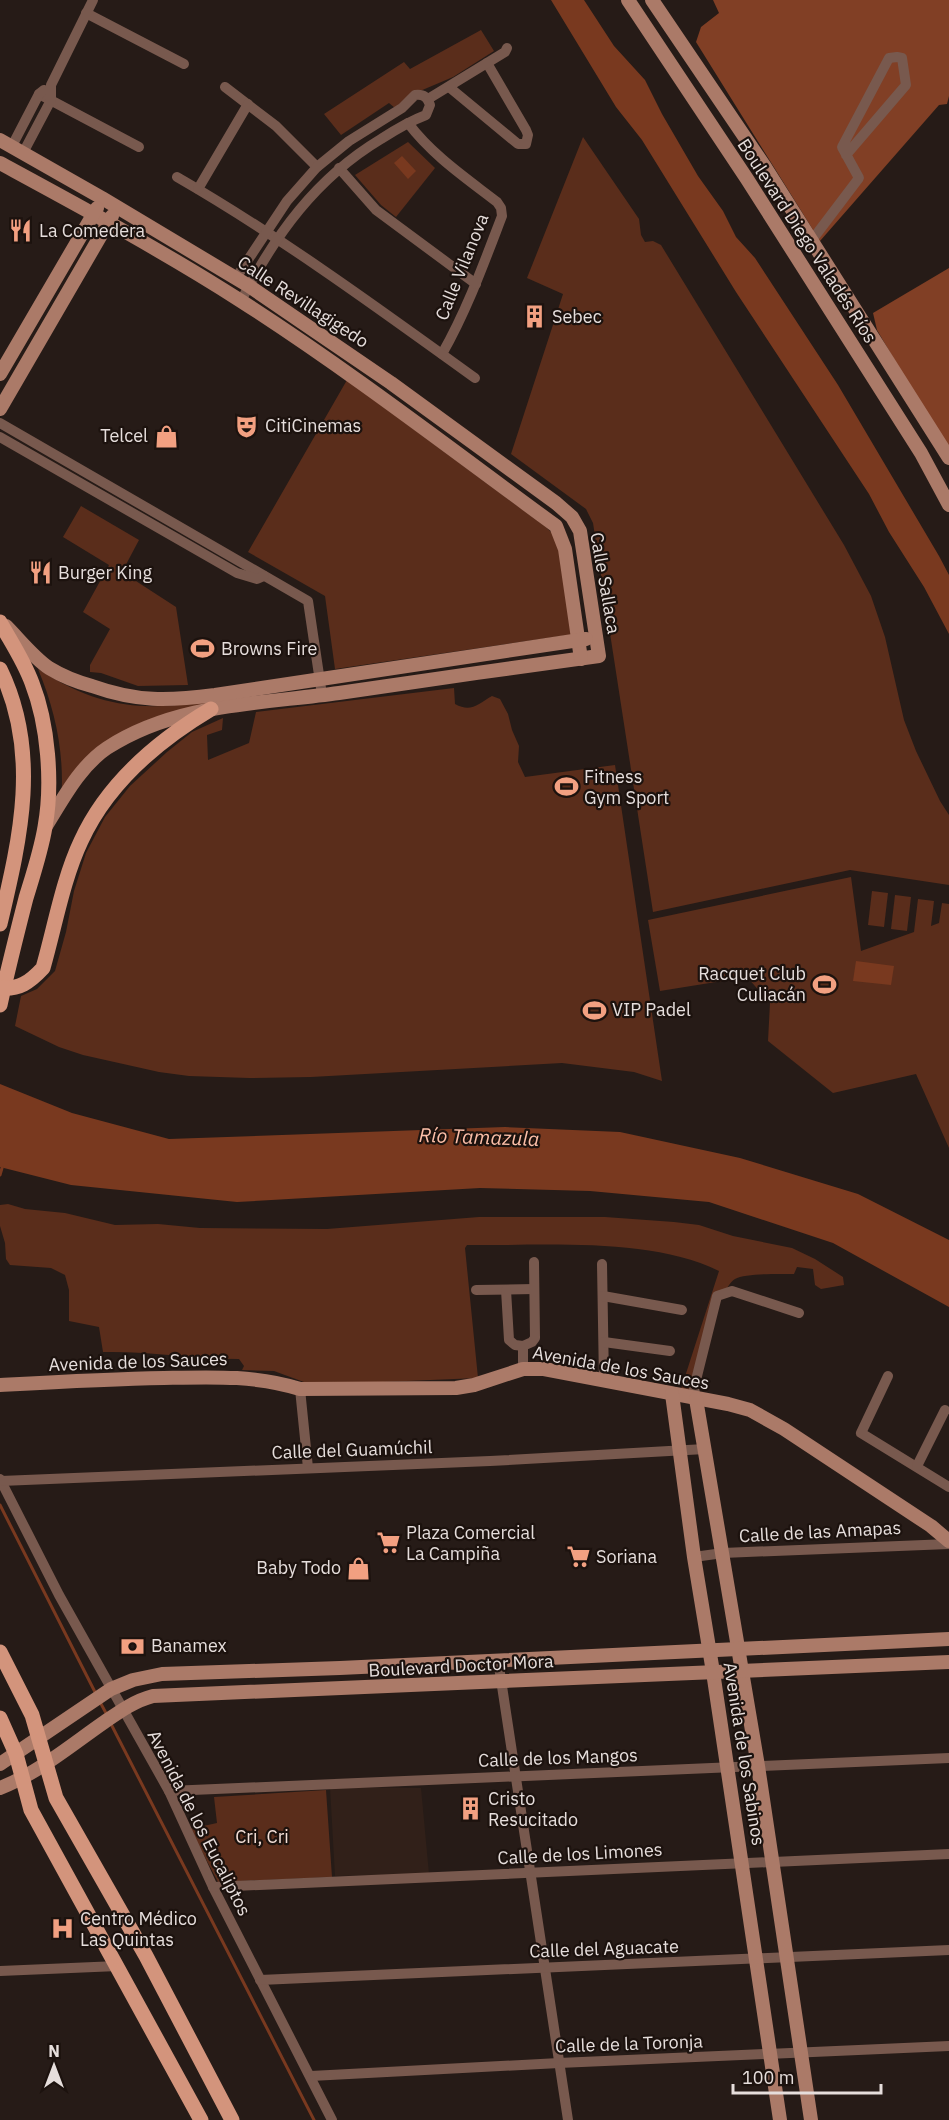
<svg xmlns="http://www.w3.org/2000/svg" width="949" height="2120" font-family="'IBM Plex Sans',sans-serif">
	<rect width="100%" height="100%" fill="#261b17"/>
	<!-- built -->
	<polygon fill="#312019" points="330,1787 421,1788 429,1874 335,1876"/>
	<!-- green -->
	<g fill="#5a2d1b">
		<polygon points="481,30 494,51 453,77 420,91 395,108 389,103 341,135 324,114 404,62 410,69"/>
		<polygon points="583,137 639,219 641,235 645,242 653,241 661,245 844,545 871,596 885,637 904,720 916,751 940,801 949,815 949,885 850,870 653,912 593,523 586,509 511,454 563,294 527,278"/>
		<polygon points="408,142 435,168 396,217 381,205 355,175"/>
		<polygon points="347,380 546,527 558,539 575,634 335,669 325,596 248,552"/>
		<polygon points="81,506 139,540 122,572 176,607 188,685 138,686 101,673 90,672 90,665 110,629 83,612 109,565 63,537"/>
		<path d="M 38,669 C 113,717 157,709 239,697 L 126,734 L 61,802 C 65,756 56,712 38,669 Z"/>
		<path d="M 454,688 L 455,704 C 471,713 478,704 492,696 L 500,699 L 508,714 L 512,730 L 519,746 L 518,762 L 525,777 L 615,765 L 662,1081 L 634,1072 L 562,1063 L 311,1077 L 249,1078 L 189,1076 L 159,1072 L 83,1055 L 59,1047 L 15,1026 L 21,996 L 37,989 L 55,971 L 66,932 L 74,891 L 86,853 L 105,817 L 130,786 L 167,752 L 192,732 L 223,718 L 222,730 L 207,735 L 208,760 L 249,743 L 256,712 Z"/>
		<polygon points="851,877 861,951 914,932 918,899 934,901 931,926 939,923 942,903 949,904 949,1148 916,1074 833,1093 768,1041 770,1003 747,977 660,991 648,920"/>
		<polygon points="872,891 888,893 884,927 868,925"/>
		<polygon points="895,895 911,897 907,931 891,929"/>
		<path d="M 8,1204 L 25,1209 L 65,1213 L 115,1225 L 158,1224 L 200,1228 L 327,1229 L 479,1217 L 605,1217 L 674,1222 L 699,1225 L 733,1236 L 792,1248 L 815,1259 L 843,1277 L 844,1285 L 821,1289 L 815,1285 L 813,1269 L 797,1267 L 794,1274 C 781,1274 745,1273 735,1279 C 719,1288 697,1369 691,1390 L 681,1389 L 719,1271 C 649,1237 545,1246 467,1245 L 465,1248 L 478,1378 L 312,1385 L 274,1371 L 242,1370 L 244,1366 L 239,1359 C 194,1359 149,1351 103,1352 L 99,1327 L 69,1321 L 69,1290 L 65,1275 L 51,1268 L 10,1265 L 6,1259 L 5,1243 L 0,1226 L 0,1205 Z"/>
		<polygon points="326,1790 332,1877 218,1882 190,1829 217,1823 214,1797"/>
	</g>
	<!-- forest -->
	<g fill="#813f25">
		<polygon points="713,0 949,0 949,96 947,104 939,105 820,241 696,42 701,27 719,13"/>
		<polygon points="949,268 949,453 877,330 873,313"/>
	</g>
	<!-- water -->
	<g fill="#79391f">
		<polygon points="551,0 584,0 614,46 645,80 662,114 698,176 723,211 736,237 755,258 838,385 939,556 949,575 949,634 924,587 889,532 869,494 736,292 642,140 616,107"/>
		<polygon points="402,156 416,171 408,179 394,163"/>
		<polygon points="856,961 894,966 891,985 853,981"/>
		<polygon points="0,1084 72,1113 169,1139 505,1127 620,1132 740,1158 858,1194 949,1240 949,1307 833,1243 709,1202 590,1191 480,1188 237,1202 71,1185 0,1167"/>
	</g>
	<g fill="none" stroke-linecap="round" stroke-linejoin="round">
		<!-- stream -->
		<g stroke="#79391f" stroke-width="3">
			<polyline points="0,1175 2,1168"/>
			<polyline points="0,1505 96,1694"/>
			<polyline points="100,1702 107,1715"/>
			<polyline points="111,1724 314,2120"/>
		</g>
		<!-- street -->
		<g stroke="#78594e" stroke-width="10">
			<polyline points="86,13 184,64"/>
			<polyline points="225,87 276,126 317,167"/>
			<polyline points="449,87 518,144 526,144 528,135 526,130 487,63"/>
			<polyline points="39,94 139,147"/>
			<polyline points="428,99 505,52 507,48"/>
			<path d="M 408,123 C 432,155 466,178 497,202 L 501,208 L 502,216 C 484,263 467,310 442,354"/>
			<polyline points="12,146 39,94 44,90"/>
			<polyline points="23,153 51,100 51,85 93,0"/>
			<polyline points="339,168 376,210 476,284"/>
			<path d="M 177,177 C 281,237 378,308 475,378"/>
			<polyline points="198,189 248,104"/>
			<polyline points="812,240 859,178 842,147 889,58 897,57 902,58 906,85 846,155"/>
			<path d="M 236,278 L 287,201 L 317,167 L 349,141 L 402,108 L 415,95 C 424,94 427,97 430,105 L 426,115 C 410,121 395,130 381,139 C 316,178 275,235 241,301"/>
			<polyline points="0,423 308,601 322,695"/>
			<polyline points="0,437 237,573 257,579 264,576"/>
			<polyline points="602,1264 604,1381"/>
			<polyline points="476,1290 534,1289"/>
			<polyline points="506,1290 509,1340 515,1345 523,1346"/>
			<polyline points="603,1296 682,1310"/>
			<polyline points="604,1342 670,1351"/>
			<polyline points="523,1369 523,1346 532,1342 535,1338 534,1262"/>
			<polyline points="888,1376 861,1433 949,1487"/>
			<polyline points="300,1389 308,1468"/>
			<polyline points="696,1399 694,1388 717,1296 732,1291 799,1313"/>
			<polyline points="917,1466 945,1410"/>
			<polyline points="0,1479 59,1595 169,1791 213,1887 332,2120"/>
			<polyline points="1,1481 490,1461 705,1449"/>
			<polyline points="694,1557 723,1553 949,1544"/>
			<polyline points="498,1660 568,2120"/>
			<polyline points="169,1791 949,1758"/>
			<polyline points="213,1887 949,1854"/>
			<polyline points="0,1971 118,1966"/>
			<polyline points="260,1980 949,1950"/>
			<polyline points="311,2076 559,2063 949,2046"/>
		</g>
		<!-- secondary -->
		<g stroke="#ab7a68" stroke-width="14">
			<polyline points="628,0 747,179 921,453 949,505"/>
			<polyline points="652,0 765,167 949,458"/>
			<path d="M 0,140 L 102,198 L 249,286 L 391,383 L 556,503 L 572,517 L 580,531 L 599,656 C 512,668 426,680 339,693 C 260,704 176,703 107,748 C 80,766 63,799 46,826"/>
			<path d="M 0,163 C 81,207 163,251 241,301 C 350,371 452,450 556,526 L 565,549 L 581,659"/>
			<polyline points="0,374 97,208"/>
			<polyline points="0,409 112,216"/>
			<path d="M 6,626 C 19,639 33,657 49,668 C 62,676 77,682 92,686 C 137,702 168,701 215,695 L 586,639"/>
			<path d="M 0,1385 C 55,1382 109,1379 164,1378 C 211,1377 255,1375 300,1389 L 456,1388 L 474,1385 L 523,1369 L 544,1369 L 728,1404 L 750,1410 L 784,1429 L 931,1526 L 949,1541"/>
			<polyline points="672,1394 694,1557 713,1672 780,2120"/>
			<polyline points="696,1399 758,1766 811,2120"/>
			<polyline points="0,1764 111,1689 133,1680 162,1674 340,1668 949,1639"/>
			<path d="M 0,1788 C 38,1773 70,1746 103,1723 C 119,1712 134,1701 153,1696 L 949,1662"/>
		</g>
		<!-- primary -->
		<g stroke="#d3947c" stroke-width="15">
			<path d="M 0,622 C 11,642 24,661 32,683 C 48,724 53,783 45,827 C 41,851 33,875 26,898 C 17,933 8,969 0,1005"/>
			<path d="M 0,669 C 41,753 20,839 0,924"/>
			<path d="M 0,988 C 19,990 30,982 43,968 C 55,926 63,879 81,841 C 107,784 159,740 211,709"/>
			<polyline points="0,1652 32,1715 56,1798 146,1956 232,2120"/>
			<polyline points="0,1718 16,1754 31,1810 201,2120"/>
		</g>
	</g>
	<!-- icons -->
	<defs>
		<symbol id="restaurant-bare" viewBox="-9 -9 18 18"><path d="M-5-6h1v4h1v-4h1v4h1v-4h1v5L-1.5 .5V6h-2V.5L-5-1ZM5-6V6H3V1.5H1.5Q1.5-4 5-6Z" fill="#f2a081" stroke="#1c120e" stroke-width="2.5" paint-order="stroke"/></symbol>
		<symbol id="building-bare" viewBox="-9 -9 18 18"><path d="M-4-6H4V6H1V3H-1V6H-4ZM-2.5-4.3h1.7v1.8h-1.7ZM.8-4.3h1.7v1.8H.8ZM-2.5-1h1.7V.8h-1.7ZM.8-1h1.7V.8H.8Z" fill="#f2a081" stroke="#1c120e" stroke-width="2.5" paint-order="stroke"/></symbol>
		<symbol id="theatre-bare" viewBox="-9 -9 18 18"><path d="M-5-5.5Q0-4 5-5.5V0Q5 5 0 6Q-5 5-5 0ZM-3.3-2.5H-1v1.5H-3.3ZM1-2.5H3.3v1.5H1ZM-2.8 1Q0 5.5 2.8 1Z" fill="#f2a081" stroke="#1c120e" stroke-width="2.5" paint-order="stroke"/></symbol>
		<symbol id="shop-bare" viewBox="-9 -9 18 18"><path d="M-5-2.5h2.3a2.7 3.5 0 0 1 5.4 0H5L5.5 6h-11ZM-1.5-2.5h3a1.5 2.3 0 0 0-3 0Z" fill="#f2a081" stroke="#1c120e" stroke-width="2.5" paint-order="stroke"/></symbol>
		<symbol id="stadium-bare" viewBox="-9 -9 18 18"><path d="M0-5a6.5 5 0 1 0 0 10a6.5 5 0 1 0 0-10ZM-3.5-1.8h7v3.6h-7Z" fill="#f2a081" stroke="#1c120e" stroke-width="2.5" paint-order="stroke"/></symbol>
		<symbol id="supermarket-bare" viewBox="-9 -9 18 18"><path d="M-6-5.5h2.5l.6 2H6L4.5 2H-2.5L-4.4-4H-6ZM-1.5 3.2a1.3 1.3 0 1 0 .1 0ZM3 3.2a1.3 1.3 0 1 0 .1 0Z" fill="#f2a081" stroke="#1c120e" stroke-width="2.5" paint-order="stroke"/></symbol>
		<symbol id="bank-bare" viewBox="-9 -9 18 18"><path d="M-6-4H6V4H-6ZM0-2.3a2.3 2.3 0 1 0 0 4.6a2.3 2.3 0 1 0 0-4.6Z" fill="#f2a081" stroke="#1c120e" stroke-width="2.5" paint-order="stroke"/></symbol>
		<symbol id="hospital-bare" viewBox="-9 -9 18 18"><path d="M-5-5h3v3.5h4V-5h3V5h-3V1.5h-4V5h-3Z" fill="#f2a081" stroke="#1c120e" stroke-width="2.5" paint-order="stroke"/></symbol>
	</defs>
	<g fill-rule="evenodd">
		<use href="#restaurant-bare" x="4" y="214" width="33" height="33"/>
		<use href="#building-bare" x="518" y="300" width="33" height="33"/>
		<use href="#theatre-bare" x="230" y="410" width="33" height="33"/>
		<use href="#shop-bare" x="150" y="420" width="33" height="33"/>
		<use href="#restaurant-bare" x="24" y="556" width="33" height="33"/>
		<use href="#stadium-bare" x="186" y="632" width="33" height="33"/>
		<use href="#stadium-bare" x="550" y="770" width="33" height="33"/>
		<use href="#stadium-bare" x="808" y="968" width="33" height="33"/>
		<use href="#stadium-bare" x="578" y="994" width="33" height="33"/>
		<use href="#supermarket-bare" x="372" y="1526" width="33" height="33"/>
		<use href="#supermarket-bare" x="562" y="1540" width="33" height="33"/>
		<use href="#shop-bare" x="342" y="1552" width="33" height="33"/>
		<use href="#bank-bare" x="116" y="1630" width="33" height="33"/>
		<use href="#building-bare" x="454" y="1792" width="33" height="33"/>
		<use href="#hospital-bare" x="46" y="1912" width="33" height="33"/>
	</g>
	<g text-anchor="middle" stroke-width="4.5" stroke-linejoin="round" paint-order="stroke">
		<!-- poi labels -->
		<g font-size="18" fill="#e6dedc" stroke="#1c120e" text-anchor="start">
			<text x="39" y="237">La Comedera</text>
			<text x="552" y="323">Sebec</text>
			<text x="265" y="432">CitiCinemas</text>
			<text x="148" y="442" text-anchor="end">Telcel</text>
			<text x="58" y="579">Burger King</text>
			<text x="221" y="655">Browns Fire</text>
			<text x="584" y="783">Fitness<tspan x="584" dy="21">Gym Sport</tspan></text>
			<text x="806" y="980" text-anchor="end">Racquet Club<tspan x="806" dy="21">Culiacán</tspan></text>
			<text x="612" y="1016">VIP Padel</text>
			<text x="406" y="1539">Plaza Comercial<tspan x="406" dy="21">La Campiña</tspan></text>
			<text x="596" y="1563">Soriana</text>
			<text x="341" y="1574" text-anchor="end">Baby Todo</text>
			<text x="151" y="1652">Banamex</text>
			<text x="488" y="1805">Cristo<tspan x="488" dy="21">Resucitado</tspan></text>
			<text x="80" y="1925">Centro Médico<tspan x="80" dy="21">Las Quintas</tspan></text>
		</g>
		<!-- street labels -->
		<g font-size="18" fill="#e6dedc" stroke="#1c120e">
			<text transform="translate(807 241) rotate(57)" y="6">Boulevard Diego Valadés Ríos</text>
			<text transform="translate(462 267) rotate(-68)" y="6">Calle Vilanova</text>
			<text transform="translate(303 302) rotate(33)" y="6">Calle Revillagigedo</text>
			<text transform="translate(605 583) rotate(80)" y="6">Calle Sallaca</text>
			<text transform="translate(138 1362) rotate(-2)" y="6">Avenida de los Sauces</text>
			<text transform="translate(621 1368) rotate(10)" y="6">Avenida de los Sauces</text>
			<text transform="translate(352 1450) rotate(-2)" y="6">Calle del Guamúchil</text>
			<text transform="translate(820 1532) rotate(-3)" y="6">Calle de las Amapas</text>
			<text transform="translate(461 1666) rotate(-3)" y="6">Boulevard Doctor Mora</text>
			<text transform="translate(744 1754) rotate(81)" y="6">Avenida de los Sabinos</text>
			<text transform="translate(558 1758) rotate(-2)" y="6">Calle de los Mangos</text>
			<text transform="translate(199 1823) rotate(63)" y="6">Avenida de los Eucaliptos</text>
			<text transform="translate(580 1854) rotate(-3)" y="6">Calle de los Limones</text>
			<text transform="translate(604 1949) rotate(-2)" y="6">Calle del Aguacate</text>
			<text transform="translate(629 2044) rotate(-2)" y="6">Calle de la Toronja</text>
		</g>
		<!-- park labels -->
		<g font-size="18" fill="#f4dfd7" stroke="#1c120e">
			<text x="262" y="1843">Cri, Cri</text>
		</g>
		<!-- water labels -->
		<g font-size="20" font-style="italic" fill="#fcbfa8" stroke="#1c120e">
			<text transform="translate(479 1137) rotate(2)" y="7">Río Tamazula</text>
		</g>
	</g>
	<!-- north arrow -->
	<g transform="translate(54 2066)" stroke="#1c120e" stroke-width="4.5" paint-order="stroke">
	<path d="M0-4.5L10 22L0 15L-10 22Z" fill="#e6dedc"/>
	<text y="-9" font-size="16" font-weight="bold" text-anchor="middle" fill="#e6dedc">N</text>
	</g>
	<!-- scale -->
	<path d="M733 2084v9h148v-9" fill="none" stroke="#e6dedc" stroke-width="3"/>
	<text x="742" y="2084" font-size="18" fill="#e6dedc" stroke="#1c120e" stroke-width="4.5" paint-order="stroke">100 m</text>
</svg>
